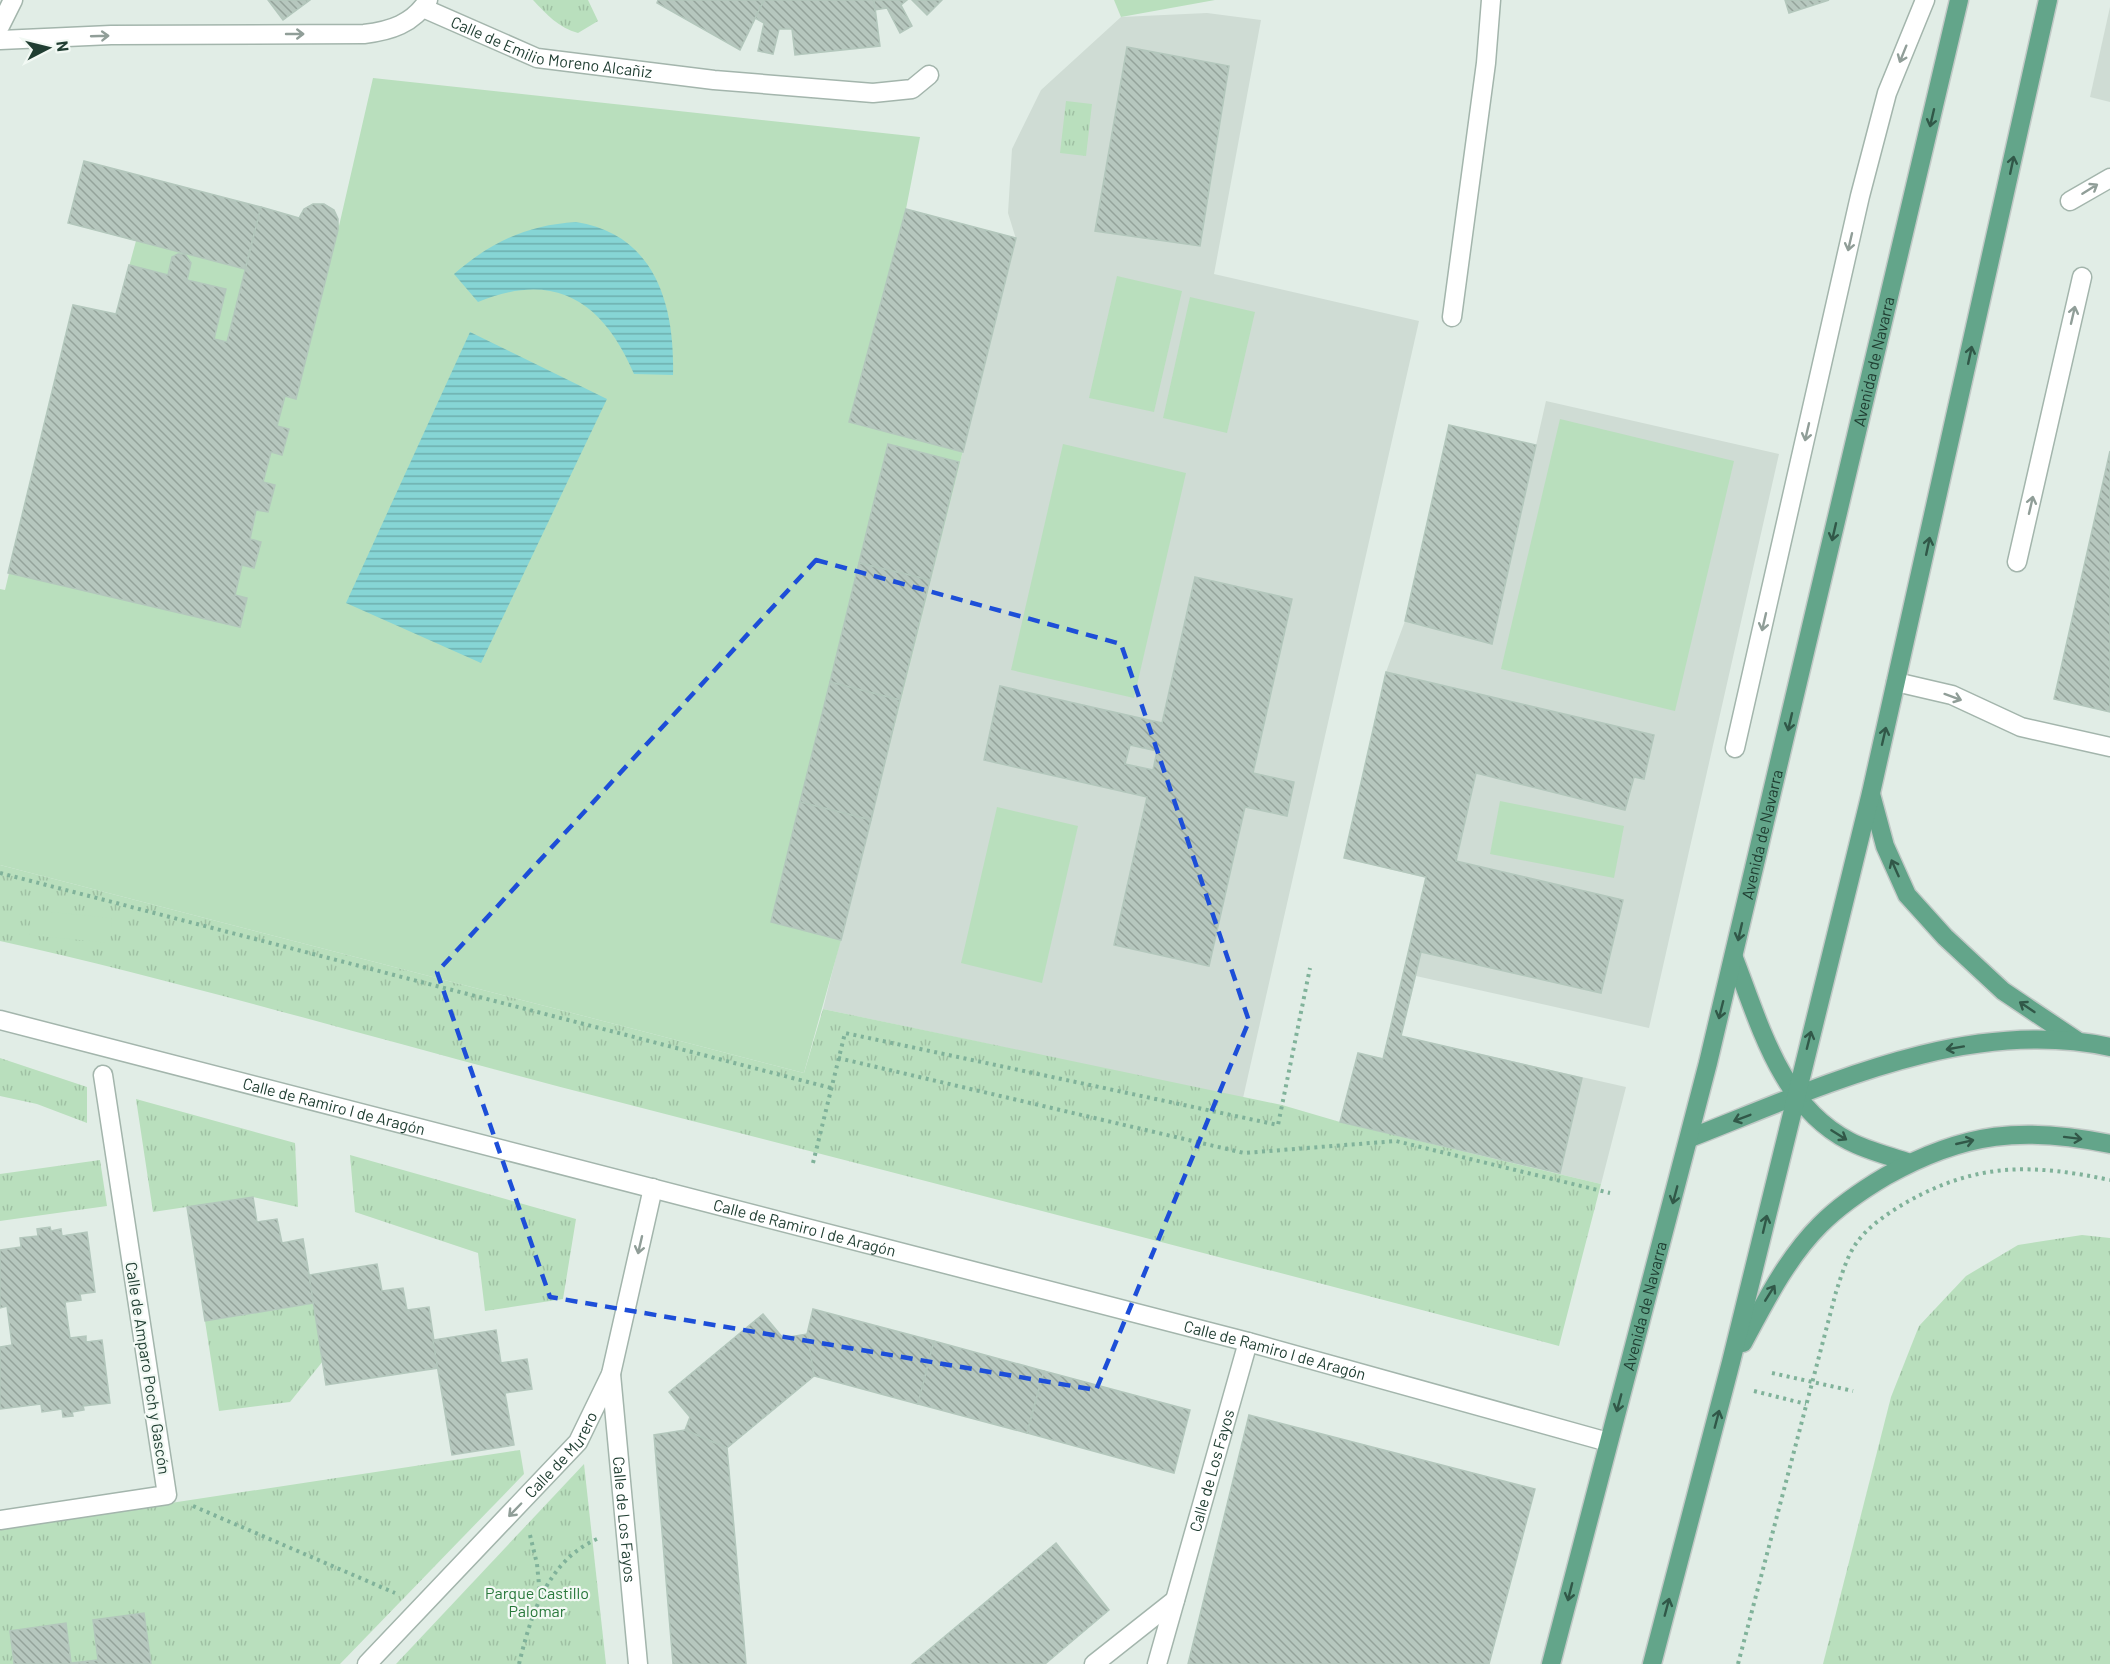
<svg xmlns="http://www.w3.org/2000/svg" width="2110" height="1664" font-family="Barlow,sans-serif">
	<defs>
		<pattern id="grass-tufts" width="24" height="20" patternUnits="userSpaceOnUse" patternTransform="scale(1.5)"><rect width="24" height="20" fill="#b9dfbd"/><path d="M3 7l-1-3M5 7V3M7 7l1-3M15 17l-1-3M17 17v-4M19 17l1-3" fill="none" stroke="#9fc0a3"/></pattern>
		<pattern id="water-rules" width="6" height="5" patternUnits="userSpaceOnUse" patternTransform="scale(1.5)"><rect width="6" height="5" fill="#86d5d5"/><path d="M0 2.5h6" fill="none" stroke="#6daead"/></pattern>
		<pattern id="building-back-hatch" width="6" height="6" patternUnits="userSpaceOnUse" patternTransform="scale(1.5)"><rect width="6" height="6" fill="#b6c7be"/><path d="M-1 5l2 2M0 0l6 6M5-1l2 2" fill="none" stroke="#94a39b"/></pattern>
	</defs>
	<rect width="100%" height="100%" fill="#e1ede6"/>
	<!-- built -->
	<g fill="#cfdcd4">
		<polygon points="2110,7 2110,102 2090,97"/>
		<polygon points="1207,13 1261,20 1214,274 1419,321 1243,1098 823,1009 1016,239 1008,213 1012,149 1041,90 1121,17"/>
		<polygon points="1546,401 1779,454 1649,1028 1416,976 1411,997 1401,1036 1626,1087 1601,1184 1340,1122 1358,1053 1383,1058 1426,878 1344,858 1386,672 1405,621 1449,425 1536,445"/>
	</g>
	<!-- grass -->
	<g fill="url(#grass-tufts)">
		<path d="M 533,0 L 588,0 L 598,21 L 578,33 C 559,28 546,14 533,0 Z"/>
		<polygon points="1066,101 1092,104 1086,156 1060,153"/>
		<path d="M 0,865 L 804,1073 L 823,1009 L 1282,1105 L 1340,1122 L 1601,1184 L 1559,1346 C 1243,1263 927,1181 611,1100 C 407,1048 206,987 0,941 Z"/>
		<polygon points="0,1058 87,1087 87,1123 37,1104 0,1096"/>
		<polygon points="136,1099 295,1143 298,1207 253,1197 153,1212"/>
		<polygon points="350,1155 576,1219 563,1299 485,1311 478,1253 355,1212"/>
		<polygon points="100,1160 107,1206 0,1221 0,1174"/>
		<polygon points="2082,1235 2110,1238 2110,1664 1823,1664 1891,1397 1919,1326 1966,1276 2018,1245"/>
		<polygon points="314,1303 323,1361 290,1402 219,1411 205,1321"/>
		<polygon points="520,1450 524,1474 340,1664 0,1664 0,1529"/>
		<polygon points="584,1464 606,1664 396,1664"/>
	</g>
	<!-- pitch -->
	<g fill="#b9dfbd">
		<polygon points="1114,0 1215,0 1121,17"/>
		<path d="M 373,78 L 920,137 L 906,209 L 1016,238 L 841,940 L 804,1073 L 0,865 L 0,589 L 5,590 L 73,305 L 116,314 L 136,241 L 68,223 L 84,161 L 299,218 C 308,203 319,201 334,210 L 339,226 Z"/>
		<polygon points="1117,276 1182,291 1154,412 1089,398"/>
		<polygon points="1190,297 1255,312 1227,433 1163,418"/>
		<polygon points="1560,419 1734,461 1675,711 1501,669"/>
		<polygon points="1063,444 1186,473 1134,698 1011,670"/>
		<polygon points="1500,801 1624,826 1614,878 1490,854"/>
		<polygon points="997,807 1078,826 1042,983 961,963"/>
		<polygon points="31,910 112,918 110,943 29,935"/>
	</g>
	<!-- water -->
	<g fill="url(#water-rules)">
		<path d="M 576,222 C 655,234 675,305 673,375 L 634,374 C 603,302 556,270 478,302 L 454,274 C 491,242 527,225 576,222 Z"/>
		<polygon points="470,332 607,399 481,663 346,603"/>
	</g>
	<!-- building -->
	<g fill="url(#building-back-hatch)" stroke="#b3c7bc" stroke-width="1.5" fill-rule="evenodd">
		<polygon points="268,0 310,0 283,20"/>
		<polygon points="658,0 764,0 740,50 657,3"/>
		<polygon points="764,0 874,0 880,46 795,55 792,29 779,29 773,54 758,51 764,23 755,18"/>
		<polygon points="874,0 907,0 901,5 912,26 900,33 887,8 875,10"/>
		<polygon points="912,0 942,0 927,15"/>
		<polygon points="1785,0 1829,0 1789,13"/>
		<polygon points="1127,47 1229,66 1200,246 1095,231"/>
		<polygon points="84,161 261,207 245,269 68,223"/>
		<polygon points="313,204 324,204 334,210 338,219 338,230 296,399 285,396 277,426 289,429 282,455 271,452 263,482 275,485 268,512 256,510 250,539 261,542 254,568 242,565 235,595 247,598 240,627 8,573 73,305 116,314 129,265 168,275 172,257 178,254 185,254 191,263 187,280 226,289 214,339 227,342 261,207 299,218 304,209"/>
		<polygon points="906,209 1016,238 963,452 849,422"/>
		<polygon points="1449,425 1536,445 1492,644 1405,621"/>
		<polygon points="888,444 959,462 930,580 859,563"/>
		<polygon points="2110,451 2110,712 2054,699"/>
		<polygon points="859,563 930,580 900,700 830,682"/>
		<path d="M 1195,577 L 1292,599 L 1253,773 L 1294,782 L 1287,816 L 1245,807 L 1209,966 L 1114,945 L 1147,797 L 984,760 L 1000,686 L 1162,723 ZM 1130,745 L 1157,751 L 1153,770 L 1125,764 Z"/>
		<polygon points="1386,672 1654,735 1644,779 1634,777 1625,810 1476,773 1456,861 1623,900 1601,993 1421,952 1401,1036 1582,1078 1560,1173 1340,1122 1358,1053 1383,1059 1426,877 1344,858"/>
		<polygon points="830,682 900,700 871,820 800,802"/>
		<polygon points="800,802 871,820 841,940 771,922"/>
		<polygon points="253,1197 257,1222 277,1219 282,1243 303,1239 314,1303 205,1321 187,1207"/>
		<polygon points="50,1227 51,1231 61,1229 62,1236 87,1232 95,1292 80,1294 81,1300 65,1302 70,1338 86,1336 86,1342 102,1340 110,1403 83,1406 84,1410 72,1412 73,1416 63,1417 62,1409 42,1412 41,1404 0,1409 0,1347 12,1345 7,1306 0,1308 0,1250 21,1247 20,1238 38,1236 37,1229"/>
		<polygon points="377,1264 382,1291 403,1288 407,1310 429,1307 438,1368 326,1385 309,1275"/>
		<polygon points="813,1309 934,1341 918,1404 814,1376 807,1334"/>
		<polygon points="763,1314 783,1338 807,1334 814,1376 727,1448 685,1430 690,1417 669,1392"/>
		<polygon points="496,1330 501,1363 527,1359 532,1389 505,1393 514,1445 452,1455 433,1340"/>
		<polygon points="934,1341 1044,1371 1027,1433 918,1404"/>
		<polygon points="1044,1371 1190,1410 1174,1473 1027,1433"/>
		<polygon points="1249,1415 1535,1489 1489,1664 1188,1664"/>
		<polygon points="685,1430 727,1448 746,1664 673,1664 654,1435"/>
		<polygon points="1056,1543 1109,1610 1045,1664 912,1664"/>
		<polygon points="144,1613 151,1664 14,1664 10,1631 66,1623 71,1663 98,1660 93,1620"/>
	</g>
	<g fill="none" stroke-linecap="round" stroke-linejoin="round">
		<defs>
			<g id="service">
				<polyline points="2070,201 2110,178"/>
				<polyline points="2017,562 2082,277"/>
				<polyline points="1735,748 1860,196 1887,93 1925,0"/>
			</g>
			<g id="pedestrian">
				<polyline points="0,26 13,0"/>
				<path id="s1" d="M 611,1374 L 638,1664"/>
				<polyline points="0,1520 167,1495 103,1075"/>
				<polyline points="1094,1664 1175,1600"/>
				<path id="s2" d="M 1157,1664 L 1248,1342"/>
			</g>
			<g id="minor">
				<path id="s3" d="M 423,8 L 537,58 L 714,80 L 873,93 L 912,89 L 929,75"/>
				<path d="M 0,40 L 111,35 L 364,34 C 390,31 413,24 428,0"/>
				<polyline points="1452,317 1486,63 1491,0"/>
				<polyline points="1896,682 1952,695 2021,727 2110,747"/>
				<path id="s4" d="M 0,1020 L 1248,1342 L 1608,1442"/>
				<path id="s5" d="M 367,1664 L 578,1442 L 611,1374 L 653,1188"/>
			</g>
			<g id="primary">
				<polyline points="1871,794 1885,846 1907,895 1945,937 2003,991 2076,1040"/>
				<path d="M 1734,958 C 1760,1025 1781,1106 1849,1141 C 1868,1151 1890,1156 1910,1163"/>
				<path d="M 1690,1138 C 1821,1087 1966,1016 2110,1047"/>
				<path d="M 1743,1343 C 1765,1302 1787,1258 1820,1225 C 1839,1206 1864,1189 1886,1176 C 1964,1132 2024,1126 2110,1144"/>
				<path id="s6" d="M 1551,1664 L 1708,1063 L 1959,0"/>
				<polyline points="1652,1664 1731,1362 1871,793 2048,0"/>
			</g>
		</defs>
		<!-- service casing -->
		<use href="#service" stroke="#a3b5ac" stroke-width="21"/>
		<!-- pedestrian casing -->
		<use href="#pedestrian" stroke="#a3b5ac" stroke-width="21"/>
		<!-- minor casing -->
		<use href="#minor" stroke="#a3b5ac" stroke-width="21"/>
		<!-- primary casing -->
		<use href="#primary" stroke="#c1c9c6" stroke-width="21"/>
		<!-- path -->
		<g stroke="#80b29a" stroke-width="4" stroke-dasharray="3 4.5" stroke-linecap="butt">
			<polyline points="0,873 831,1088"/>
			<polyline points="838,1058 1244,1153 1396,1141 1610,1193"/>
			<polyline points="813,1163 845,1033 1278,1125 1310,968"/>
			<polyline points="1772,1373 1853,1391"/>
			<polyline points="1754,1391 1806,1404"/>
			<polyline points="193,1506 395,1593"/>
			<polyline points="530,1535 537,1564 540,1595"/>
			<path d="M 519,1664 C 531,1615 547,1561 597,1539"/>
			<path d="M 1738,1664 L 1836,1292 C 1841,1277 1846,1259 1855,1245 C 1867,1227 1888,1213 1907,1202 C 1978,1162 2033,1164 2110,1180"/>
		</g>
		<!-- service -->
		<use href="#service" stroke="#fff" stroke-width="18"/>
		<!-- pedestrian -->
		<use href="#pedestrian" stroke="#fff" stroke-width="18"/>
		<!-- minor -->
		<use href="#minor" stroke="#fff" stroke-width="18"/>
		<!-- primary -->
		<use href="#primary" stroke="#63a58a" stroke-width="18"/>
	</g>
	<!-- one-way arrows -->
	<defs><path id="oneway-shaft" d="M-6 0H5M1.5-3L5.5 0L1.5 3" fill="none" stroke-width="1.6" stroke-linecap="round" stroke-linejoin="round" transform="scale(1.5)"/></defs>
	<g stroke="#909e98">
		<use href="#oneway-shaft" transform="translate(295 34)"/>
		<use href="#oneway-shaft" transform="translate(100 36) rotate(-2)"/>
		<use href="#oneway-shaft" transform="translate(1903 54) rotate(112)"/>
		<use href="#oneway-shaft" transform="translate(2090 189) rotate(-32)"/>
		<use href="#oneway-shaft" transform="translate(1850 242) rotate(103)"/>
		<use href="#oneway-shaft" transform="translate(2073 315) rotate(-77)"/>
		<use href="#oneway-shaft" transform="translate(1807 432) rotate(103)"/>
		<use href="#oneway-shaft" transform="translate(2031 505) rotate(-77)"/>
		<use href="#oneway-shaft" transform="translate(1764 622) rotate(103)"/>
		<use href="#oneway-shaft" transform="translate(1953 697) rotate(20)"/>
		<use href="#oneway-shaft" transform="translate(640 1245) rotate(103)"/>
		<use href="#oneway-shaft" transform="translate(515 1510) rotate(134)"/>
	</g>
	<g stroke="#315848">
		<use href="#oneway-shaft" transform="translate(1932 118) rotate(103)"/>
		<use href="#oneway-shaft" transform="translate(2012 165) rotate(-78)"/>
		<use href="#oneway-shaft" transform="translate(1970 355) rotate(-78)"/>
		<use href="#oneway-shaft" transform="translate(1834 532) rotate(103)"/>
		<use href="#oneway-shaft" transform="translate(1928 546) rotate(-78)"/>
		<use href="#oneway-shaft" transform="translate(1790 722) rotate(103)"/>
		<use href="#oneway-shaft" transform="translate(1884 736) rotate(-77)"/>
		<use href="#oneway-shaft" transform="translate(1895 868) rotate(-114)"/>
		<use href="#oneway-shaft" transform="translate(1740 932) rotate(103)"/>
		<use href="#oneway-shaft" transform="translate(2027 1007) rotate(-146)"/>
		<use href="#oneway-shaft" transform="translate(1721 1010) rotate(104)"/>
		<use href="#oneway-shaft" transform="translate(1809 1040) rotate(-76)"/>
		<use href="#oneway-shaft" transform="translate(1955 1048) rotate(170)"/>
		<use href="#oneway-shaft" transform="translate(1742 1118) rotate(159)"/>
		<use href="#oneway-shaft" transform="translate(1839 1135) rotate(32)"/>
		<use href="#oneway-shaft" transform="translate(2073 1138) rotate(7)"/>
		<use href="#oneway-shaft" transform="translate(1965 1142) rotate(-13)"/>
		<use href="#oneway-shaft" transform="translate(1675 1195) rotate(105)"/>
		<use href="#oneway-shaft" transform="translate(1765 1224) rotate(-77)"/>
		<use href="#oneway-shaft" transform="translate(1770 1293) rotate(-58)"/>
		<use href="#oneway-shaft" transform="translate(1619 1403) rotate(105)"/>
		<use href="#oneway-shaft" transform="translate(1717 1419) rotate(-75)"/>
		<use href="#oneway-shaft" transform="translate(1570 1592) rotate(104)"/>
		<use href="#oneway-shaft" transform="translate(1667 1607) rotate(-75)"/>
	</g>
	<!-- marked area -->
	<path fill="none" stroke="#1d4ed8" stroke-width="4.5" stroke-dasharray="12 8" stroke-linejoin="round" d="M 816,560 L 1121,644 L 1249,1021 L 1096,1390 L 550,1297 L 437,972 Z"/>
	<g text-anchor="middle" stroke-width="4.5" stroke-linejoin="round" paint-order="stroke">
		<!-- street labels -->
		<g font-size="16" fill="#203e32" stroke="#f2f9f4">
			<text dy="6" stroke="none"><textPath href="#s3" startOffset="136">Calle de Emilio Moreno Alcañiz</textPath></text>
			<text dy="6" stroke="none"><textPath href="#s6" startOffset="1342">Avenida de Navarra</textPath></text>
			<text dy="6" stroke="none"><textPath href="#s6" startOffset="856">Avenida de Navarra</textPath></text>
			<text dy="6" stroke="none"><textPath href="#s4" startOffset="345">Calle de Ramiro I de Aragón</textPath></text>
			<text dy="6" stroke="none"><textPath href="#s4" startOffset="831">Calle de Ramiro I de Aragón</textPath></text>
			<text dy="6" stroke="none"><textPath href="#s6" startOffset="370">Avenida de Navarra</textPath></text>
			<text dy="6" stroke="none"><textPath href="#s4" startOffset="1317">Calle de Ramiro I de Aragón</textPath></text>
			<text transform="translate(148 1368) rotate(81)" y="6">Calle de Amparo Poch y Gascón</text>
			<text dy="6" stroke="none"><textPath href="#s5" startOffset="286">Calle de Murero</textPath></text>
			<text dy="6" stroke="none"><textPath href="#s2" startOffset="201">Calle de Los Fayos</textPath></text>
			<text dy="6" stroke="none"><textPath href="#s1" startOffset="146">Calle de Los Fayos</textPath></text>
		</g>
		<!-- park labels -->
		<g font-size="16" fill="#28783b" stroke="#f2f9f4">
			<text x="537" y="1599">Parque Castillo<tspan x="537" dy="18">Palomar</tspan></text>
		</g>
	</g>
	<!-- north arrow -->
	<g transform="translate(48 48) rotate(83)" stroke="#f2f9f4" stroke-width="4.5" paint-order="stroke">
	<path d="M0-4.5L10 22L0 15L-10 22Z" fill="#203e32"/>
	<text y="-9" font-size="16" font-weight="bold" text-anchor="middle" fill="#203e32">N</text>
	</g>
</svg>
